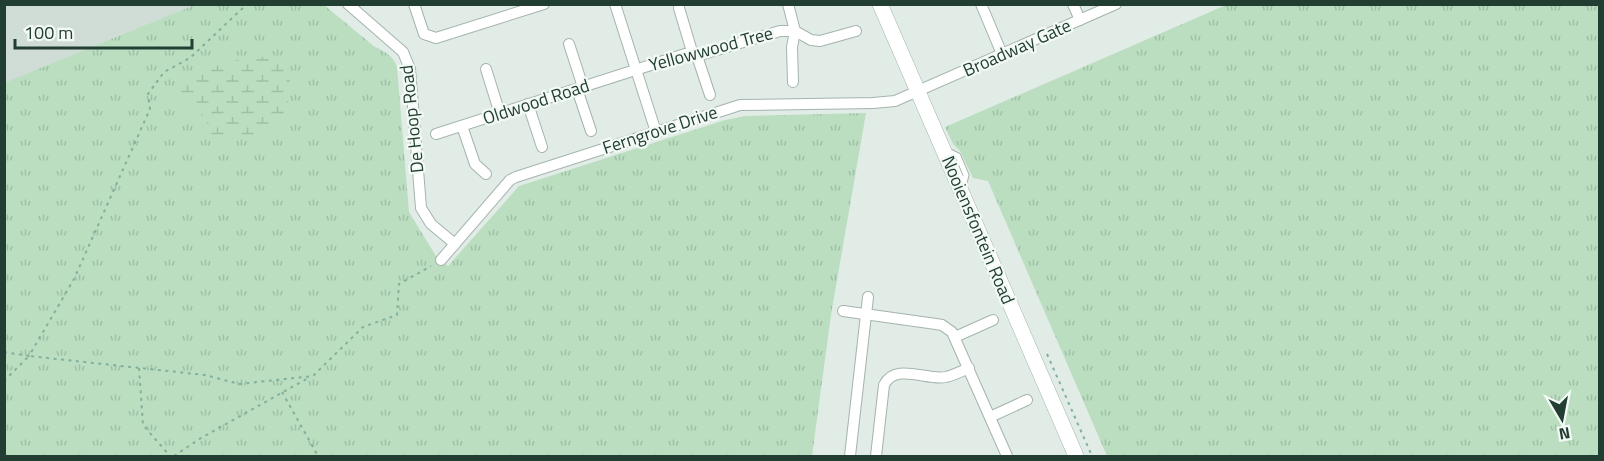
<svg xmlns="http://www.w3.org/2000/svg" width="1604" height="461" font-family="'Titillium Web',sans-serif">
	<defs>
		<pattern id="grass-tufts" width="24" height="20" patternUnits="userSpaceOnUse" patternTransform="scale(1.5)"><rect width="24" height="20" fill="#bbdec1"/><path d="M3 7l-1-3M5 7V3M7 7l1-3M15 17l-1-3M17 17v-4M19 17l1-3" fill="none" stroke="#a0c0a6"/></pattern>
		<pattern id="wetland-marsh" width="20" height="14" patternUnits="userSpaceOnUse" patternTransform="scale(1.5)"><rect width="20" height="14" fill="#bbdec1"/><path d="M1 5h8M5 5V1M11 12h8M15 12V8" fill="none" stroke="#a0c0a6"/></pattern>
	</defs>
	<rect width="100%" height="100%" fill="#e2ece7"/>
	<!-- built -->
	<polygon fill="#d0dcd6" points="5,5 194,5 5,83"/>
	<!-- grass -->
	<g fill="url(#grass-tufts)">
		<path d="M 194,5 L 324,5 L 375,47 C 385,51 394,57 397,67 L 409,212 L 436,256 L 448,266 L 519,186 L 725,120 L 745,116 L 866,113 L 831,315 L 812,456 L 5,456 L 4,83 Z"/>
		<polygon points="1226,5 1599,5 1599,456 1107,456 988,181 973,178 960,151 953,144 945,127"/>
	</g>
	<!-- wetland -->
	<polygon fill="url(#wetland-marsh)" points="280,56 289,73 290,81 287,109 275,125 251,138 212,139 205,116 185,103 176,90 184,75 244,58"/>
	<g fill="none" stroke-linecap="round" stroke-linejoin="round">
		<defs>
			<polyline id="lane" points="948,151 958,156 966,175 963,187"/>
			<g id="street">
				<polyline points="348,4 403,52 410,69 421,208 431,224 455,244"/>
				<polyline points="414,4 424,34 436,38 544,4"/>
				<polyline points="615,4 656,132"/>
				<polyline points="788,4 795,31 792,47 793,82"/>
				<polyline points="981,4 1002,54"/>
				<polyline points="1073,4 1080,20"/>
				<polyline points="679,8 693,55"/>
				<polyline points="569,44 583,87"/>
				<polyline points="697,56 710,95"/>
				<polyline points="486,69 500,114"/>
				<polyline points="577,89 591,131"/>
				<polyline points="528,104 542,147"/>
				<polyline points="462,126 475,164 486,174"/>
				<polyline points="436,134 685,54 697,56 780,31 795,31 811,40 820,41 856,31"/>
				<polyline points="441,260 510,180 516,177 740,105 873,103 895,101 1116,4"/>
				<polyline points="843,311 936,324 942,325 952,332 1007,456"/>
				<polyline points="955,337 993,320"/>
				<polyline points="990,417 1027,400"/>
				<polyline points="850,456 868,297"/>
				<path d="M 876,456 L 884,385 C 895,362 927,381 946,377 C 954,375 962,371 969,368"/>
			</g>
			<polyline id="secondary" points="880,4 1076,456"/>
		</defs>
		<!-- lane casing -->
		<use href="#lane" stroke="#a5b4ad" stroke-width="7"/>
		<!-- street casing -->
		<use href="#street" stroke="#a5b4ad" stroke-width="12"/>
		<!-- secondary casing -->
		<use href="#secondary" stroke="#a0b8ad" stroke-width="16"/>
		<!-- path -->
		<g stroke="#82b09d" stroke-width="2" stroke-dasharray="3 4.5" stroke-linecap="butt">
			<polyline points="4,352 29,356 74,279 150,109 148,94 164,72 190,58 247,4"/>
			<polyline points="1047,354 1092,456"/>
			<polyline points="139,368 143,425 170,456"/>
			<polyline points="4,381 29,356 205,375 239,384 313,376 363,327 397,315 399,284 431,266"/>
			<polyline points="282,392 318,456"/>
			<polyline points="174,456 201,438 310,377"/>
		</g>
		<!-- lane -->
		<use href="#lane" stroke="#fff" stroke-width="5"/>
		<!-- street -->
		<use href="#street" stroke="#fff" stroke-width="10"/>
		<!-- secondary -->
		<use href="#secondary" stroke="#fff" stroke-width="15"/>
	</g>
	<g text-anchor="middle" stroke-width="4.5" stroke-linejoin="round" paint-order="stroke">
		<!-- street labels -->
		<g font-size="18" fill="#223e33" stroke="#f3f9f5">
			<text transform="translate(1017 48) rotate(-24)" y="6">Broadway Gate</text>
			<text transform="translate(711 49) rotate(-15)" y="6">Yellowwood Tree</text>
			<text transform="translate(536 102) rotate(-18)" y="6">Oldwood Road</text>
			<text transform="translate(412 119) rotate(-96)" y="6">De Hoop Road</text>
			<text transform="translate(660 130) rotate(-18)" y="6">Ferngrove Drive</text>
			<text transform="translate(978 230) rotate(67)" y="6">Nooiensfontein Road</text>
		</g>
	</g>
	<!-- border -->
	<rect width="1604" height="461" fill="none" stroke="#223e33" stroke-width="12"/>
	<!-- north arrow -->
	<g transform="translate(1562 419) rotate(170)" stroke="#f3f9f5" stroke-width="4.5" paint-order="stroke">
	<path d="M0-4.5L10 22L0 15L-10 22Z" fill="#223e33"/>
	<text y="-9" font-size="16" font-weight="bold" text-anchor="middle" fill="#223e33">N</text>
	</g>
	<!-- scale -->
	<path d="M15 39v9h177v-9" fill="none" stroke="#223e33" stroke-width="3"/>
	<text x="24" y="39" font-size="18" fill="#223e33" stroke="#f3f9f5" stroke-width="4.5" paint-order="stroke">100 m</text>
</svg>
